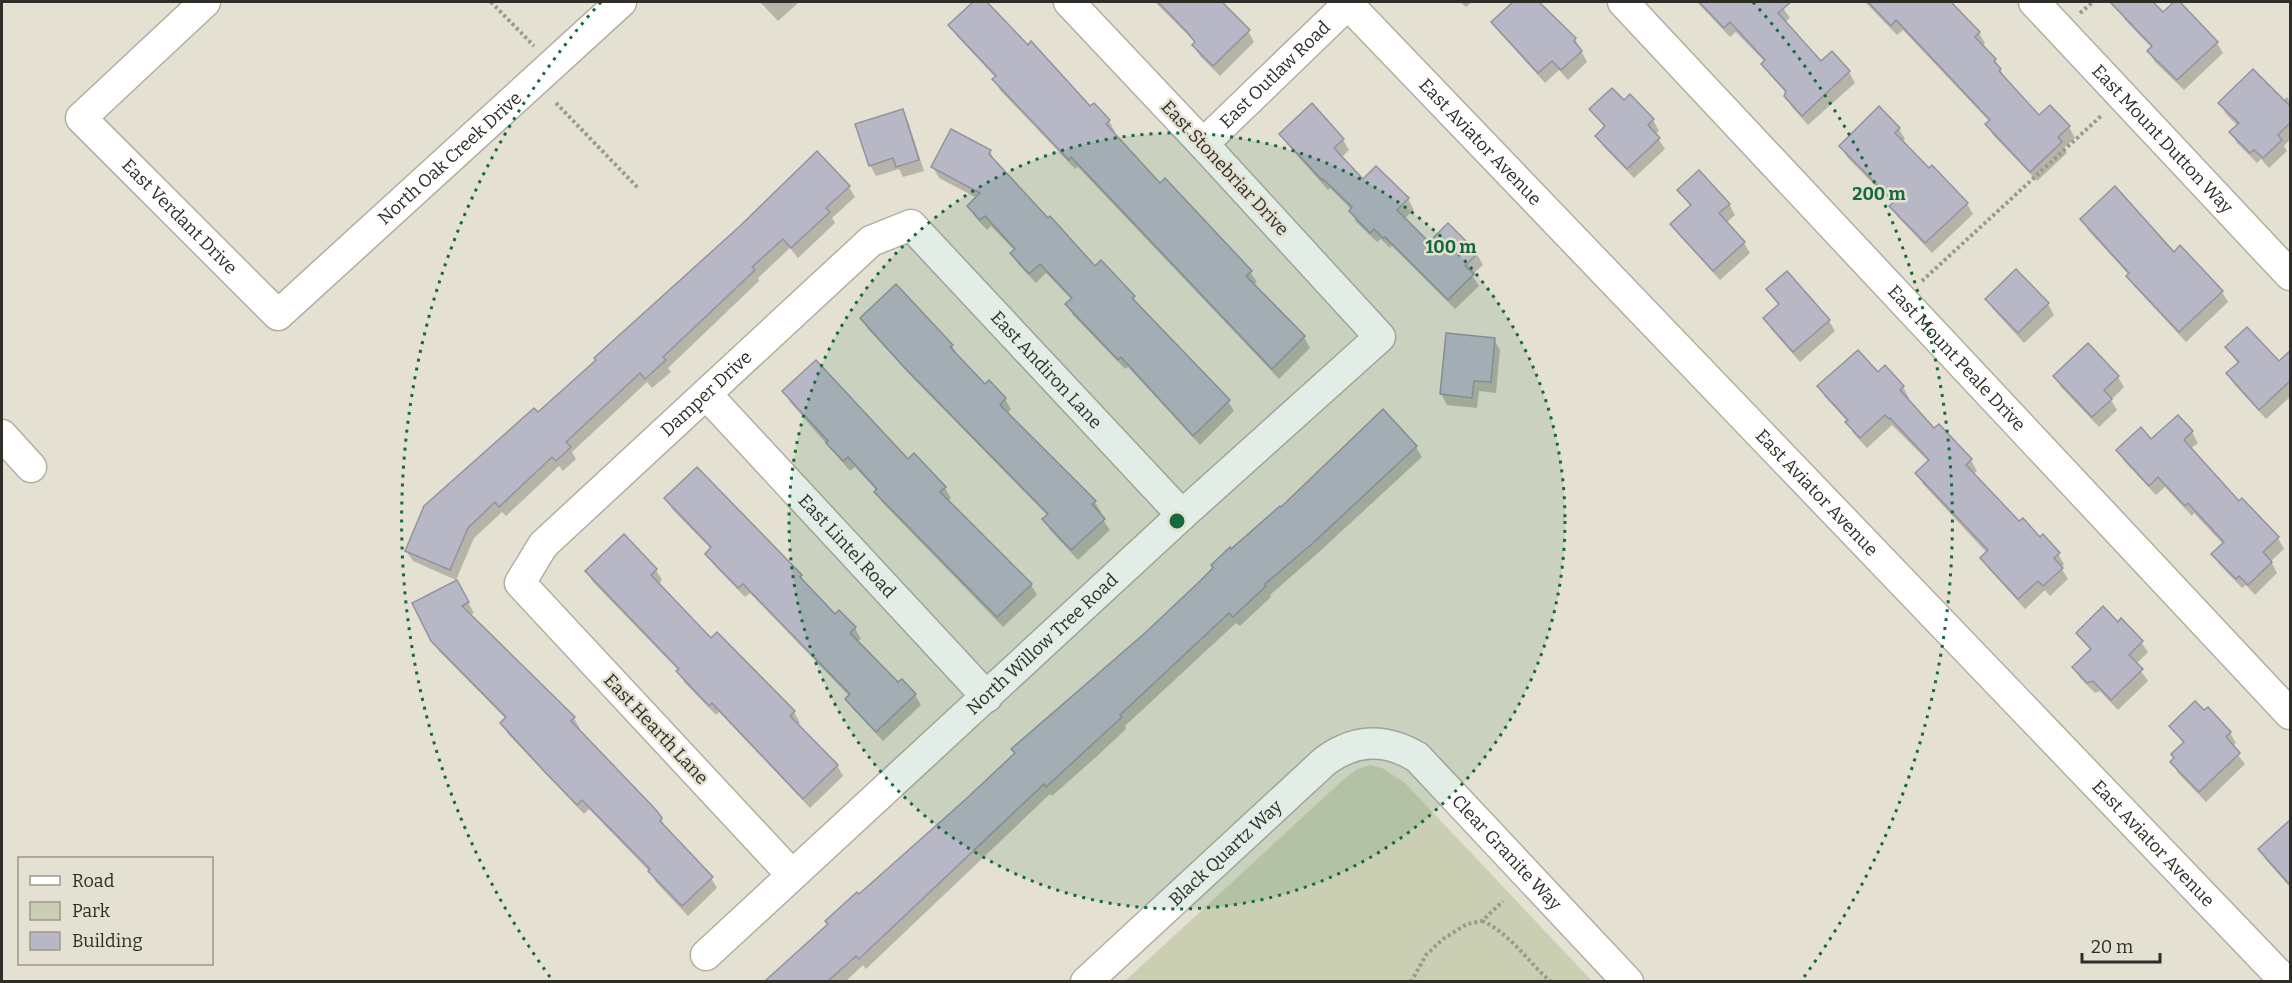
<svg xmlns="http://www.w3.org/2000/svg" width="2292" height="983" font-family="Bitter,serif">
	<rect width="100%" height="100%" fill="#e4e0d2"/>
	<!-- green -->
	<polygon fill="#cacfb3" points="1370,765 1382,768 1405,783 1592,981 1125,981 1344,779 1357,769"/>
	<!-- shadow -->
	<g fill="#0003">
		<polygon points="760,2 799,2 778,21"/>
		<polygon points="975,2 985,2 1028,47 1090,108 1109,121 1115,132 1112,134 1160,185 1250,272 1257,282 1253,285 1304,337 1310,348 1279,379 1078,167 1075,169 1000,90 994,79 996,78 956,35 950,25"/>
		<polygon points="1155,2 1220,2 1248,31 1254,42 1220,76 1200,56 1193,45 1196,43"/>
		<polygon points="1460,2 1472,2 1466,7"/>
		<polygon points="1515,2 1537,2 1575,39 1587,62 1568,80 1559,70 1545,83 1499,32 1493,22"/>
		<polygon points="1697,2 1779,2 1790,18 1784,23 1821,63 1832,53 1849,72 1855,83 1808,125 1792,107 1786,96 1786,93 1769,74 1763,64 1765,62 1736,32 1730,37"/>
		<polygon points="1865,2 1942,2 1956,16 1979,33 1985,43 1982,46 1995,60 2006,80 2039,117 2050,107 2069,127 2075,138 2064,148 2067,153 2037,181 1993,135 1987,125 1990,122 1903,30 1897,35"/>
		<polygon points="2114,2 2151,2 2163,14 2178,2 2217,43 2223,53 2184,90 2155,62 2149,52 2152,48 2125,20 2119,9 2121,8"/>
		<polygon points="2287,97 2290,101 2290,139 2284,146 2287,151 2269,168 2261,159 2257,163 2237,143 2231,133 2238,126 2226,114 2220,103 2283,101"/>
		<polygon points="1624,102 1653,120 1659,131 1655,134 1665,149 1634,178 1603,146 1597,136 1605,128 1591,109"/>
		<polygon points="902,111 908,121 924,171 903,177 899,169 876,176 870,165"/>
		<polygon points="1899,129 1905,139 1902,142 1967,204 1973,214 1932,253 1897,216 1891,206 1893,204 1847,157 1841,146"/>
		<polygon points="1281,134 1343,140 1349,150 1341,158 1363,181 1408,199 1414,210 1404,219 1429,244 1477,254 1483,265 1472,275 1479,286 1455,309 1392,246 1390,248 1381,239 1377,242 1356,222 1352,210 1330,188 1328,190 1287,144"/>
		<polygon points="990,151 995,163 1095,268 1133,296 1139,307 1228,401 1234,411 1200,445 1128,367 1125,369 1073,315 1067,305 1072,300 1046,273 1036,283 1018,264 1012,253 1015,251 991,226 987,230 975,217 969,206 977,198 939,178 933,167"/>
		<polygon points="849,187 855,197 832,218 835,223 798,258 790,248 758,278 759,281 668,368 671,372 652,388 647,382 572,452 576,459 563,471 559,466 506,516 502,512 474,538 456,580 413,561 406,551 538,415"/>
		<polygon points="1679,190 1729,204 1735,215 1726,223 1744,243 1750,253 1720,280 1678,234 1672,224 1691,207"/>
		<polygon points="2082,219 2173,254 2222,292 2228,302 2186,342 2134,286 2128,276 2129,275 2088,230"/>
		<polygon points="896,286 952,346 958,356 985,386 1005,399 1011,409 1007,414 1095,502 1101,512 1099,514 1110,530 1078,560 1050,530 1044,520 1048,516 910,375 868,329 862,318"/>
		<polygon points="1768,290 1829,321 1835,331 1800,362 1771,329 1765,318 1779,306"/>
		<polygon points="1987,299 2048,304 2054,315 2024,343 1993,309"/>
		<polygon points="2247,329 2290,375 2290,397 2266,419 2234,384 2228,374 2238,364 2227,348"/>
		<polygon points="1494,339 1500,350 1496,393 1479,391 1477,408 1447,405 1441,394"/>
		<polygon points="1878,374 1903,387 1909,398 1907,399 1934,430 1971,460 1977,471 1973,474 2019,523 2058,554 2064,564 2061,568 2068,579 2050,596 2045,590 2025,609 1988,568 1982,558 1987,553 1923,484 1917,474 1929,462 1892,425 1867,448 1853,433 1848,422 1825,397 1819,387"/>
		<polygon points="2055,376 2118,377 2124,387 2111,400 2117,410 2099,427 2061,387"/>
		<polygon points="784,392 908,461 945,488 951,498 948,501 1031,585 1037,595 1003,627 882,502 877,491 855,467 850,471 790,402"/>
		<polygon points="2192,432 2198,443 2190,449 2239,503 2242,500 2278,538 2284,549 2271,561 2277,573 2255,595 2246,585 2242,588 2219,564 2213,554 2223,544 2194,513 2192,516 2165,487 2156,495 2124,461 2118,450"/>
		<polygon points="1416,447 1422,457 1318,553 1270,595 1271,597 1240,626 1236,623 1125,726 1126,729 1095,758 1052,796 1050,794 866,969 863,965 845,982 767,982 1146,634 1231,551"/>
		<polygon points="697,469 801,576 807,587 835,616 839,612 855,628 861,639 857,642 898,684 915,695 921,705 883,741 853,709 847,699 850,697 750,593 745,597 713,564 707,554 711,549 672,509 666,498"/>
		<polygon points="656,570 662,580 658,585 711,640 794,712 800,723 797,725 837,765 843,776 810,808 719,712 716,715 684,682 679,671 593,582 587,572"/>
		<polygon points="463,593 474,613 469,615 574,718 580,729 578,731 661,819 667,830 711,878 717,888 688,916 656,882 650,872 589,809 584,814 508,734 502,723 506,719 439,651 432,640"/>
		<polygon points="2078,633 2141,642 2148,652 2136,664 2148,681 2118,710 2100,691 2095,693 2080,678 2074,668 2091,651"/>
		<polygon points="2204,713 2230,733 2236,743 2232,747 2245,764 2206,802 2178,773 2172,762 2184,744 2171,726"/>
		<polygon points="2290,822 2290,887 2266,860 2260,850"/>
	</g>
	<!-- building -->
	<g fill="#b8b7c5" stroke="#93929f" stroke-width="1.5">
		<polygon points="973,2 987,2 1028,45 1031,41 1090,106 1094,103 1110,120 1106,124 1160,183 1165,178 1252,271 1246,276 1305,336 1272,369 1071,157 1069,160 992,79 996,76 948,25"/>
		<polygon points="1158,2 1222,2 1250,30 1213,66 1192,45 1195,42 1186,31"/>
		<polygon points="1513,2 1539,2 1576,38 1574,41 1582,51 1561,70 1552,61 1538,73 1491,22"/>
		<polygon points="1699,2 1791,2 1778,13 1821,61 1832,51 1850,71 1802,116 1784,96 1786,91 1761,64 1765,60 1730,22 1724,28"/>
		<polygon points="1868,2 1951,2 1980,32 1975,37 1996,59 1994,61 2001,69 1999,71 2039,115 2050,105 2070,126 2058,137 2062,142 2030,172 1985,124 1990,120 1896,20 1891,26"/>
		<polygon points="2110,2 2153,2 2163,12 2174,2 2180,2 2218,42 2177,80 2147,51 2152,46"/>
		<polygon points="2253,69 2290,106 2290,123 2278,135 2282,140 2263,158 2254,150 2250,153 2229,132 2239,123 2218,103"/>
		<polygon points="1612,88 1624,100 1630,94 1654,119 1648,125 1660,138 1627,169 1595,136 1605,126 1589,109"/>
		<polygon points="1312,103 1344,139 1334,148 1363,179 1376,166 1409,198 1397,210 1429,242 1448,223 1478,253 1465,266 1474,274 1448,300 1385,237 1383,238 1374,229 1370,233 1349,211 1352,207 1323,179 1322,180 1279,134"/>
		<polygon points="1879,106 1900,128 1895,133 1929,168 1932,165 1968,203 1925,243 1889,206 1894,202 1839,146"/>
		<polygon points="903,109 919,160 896,167 893,158 869,166 855,124"/>
		<polygon points="951,129 991,150 989,154 1048,218 1050,216 1095,266 1101,260 1135,296 1132,298 1230,400 1193,436 1121,357 1118,360 1065,304 1072,298 1040,264 1029,274 1010,253 1015,249 985,216 980,220 967,206 980,193 931,167"/>
		<polygon points="817,151 850,186 826,208 830,212 791,248 783,239 752,267 755,270 663,357 666,360 645,379 640,373 566,442 571,447 556,461 552,457 499,507 495,502 468,528 450,570 405,551 424,506 534,408 538,412 596,360 594,358 740,226"/>
		<polygon points="1699,170 1730,204 1719,213 1745,242 1713,271 1670,224 1691,205 1677,190"/>
		<polygon points="2115,186 2174,252 2180,245 2223,291 2179,332 2126,276 2129,273 2080,219"/>
		<polygon points="2016,269 2049,303 2018,333 1985,299"/>
		<polygon points="1787,271 1830,320 1793,352 1763,318 1779,304 1766,289"/>
		<polygon points="896,284 953,345 950,347 985,384 989,380 1006,398 1000,405 1096,501 1092,504 1105,519 1071,550 1042,519 1048,514 902,365 860,318"/>
		<polygon points="2247,327 2279,361 2290,351 2290,381 2259,410 2226,373 2239,362 2225,347"/>
		<polygon points="1446,333 1495,338 1491,382 1474,381 1472,398 1440,394"/>
		<polygon points="2088,343 2119,376 2104,390 2112,399 2092,417 2053,376"/>
		<polygon points="1858,350 1878,372 1885,365 1904,386 1900,390 1934,428 1939,424 1972,459 1966,465 2019,521 2023,518 2040,537 2043,534 2060,553 2054,558 2063,568 2043,586 2038,581 2018,599 1980,558 1988,550 1915,473 1929,460 1890,418 1889,419 1885,415 1860,438 1845,422 1848,420 1817,386"/>
		<polygon points="816,360 908,459 914,453 946,487 940,492 1032,584 997,617 874,492 877,489 848,457 843,461 826,443 828,441 782,391"/>
		<polygon points="1383,409 1417,446 1313,543 1265,584 1266,586 1233,617 1229,613 1120,715 1122,717 1046,787 1044,784 859,959 856,956 828,981 765,981 828,924 825,921 857,892 859,894 966,799 1015,753 1011,749 1145,633 1199,582 1213,568 1211,565 1230,547 1231,549 1280,506 1281,507"/>
		<polygon points="2178,415 2193,431 2184,440 2239,501 2242,498 2279,537 2263,552 2272,562 2248,585 2239,576 2236,579 2211,554 2224,542 2188,503 2185,506 2158,477 2149,486 2116,450 2141,427 2151,439"/>
		<polygon points="697,467 802,575 800,577 835,614 839,610 856,627 850,633 898,682 902,679 916,694 876,732 845,699 850,694 743,584 738,588 705,554 711,547 664,498"/>
		<polygon points="624,534 657,569 651,575 711,638 717,632 795,711 790,716 838,765 803,799 712,703 709,706 676,671 679,669 585,571"/>
		<polygon points="457,580 469,602 462,606 575,717 571,721 657,811 662,818 660,821 713,877 682,906 648,871 650,869 582,800 577,805 544,771 500,723 506,717 431,641 412,603"/>
		<polygon points="2103,606 2118,622 2121,618 2143,641 2129,655 2143,669 2111,700 2093,681 2087,683 2072,667 2091,649 2076,633"/>
		<polygon points="2195,701 2204,710 2208,707 2231,732 2226,737 2240,753 2199,792 2170,762 2174,758 2171,754 2184,742 2169,726"/>
		<polygon points="2290,820 2290,885 2258,849"/>
	</g>
	<g fill="none" stroke-linecap="round" stroke-linejoin="round">
		<defs>
			<g id="minor">
				<path id="s1" d="M 205,2 L 81,118 L 278,315 L 621,2"/>
				<path id="s2" d="M 1346,2 L 2286,982"/>
				<path id="s3" d="M 1623,2 L 2290,714"/>
				<path id="s4" d="M 2034,2 L 2290,275"/>
				<path id="s5" d="M 1203,144 L 1348,4"/>
				<path id="s6" d="M 707,395 L 987,697"/>
				<polyline points="2,435 31,467"/>
				<path id="s7" d="M 792,875 L 520,583 L 543,545 L 871,241 L 911,225 L 1182,515"/>
				<path id="s8" d="M 706,955 L 1182,515 L 1380,337 L 1203,144 L 1069,2"/>
				<path id="s9" d="M 1086,982 L 1325,761 C 1355,739 1385,738 1417,757 L 1628,982"/>
			</g>
		</defs>
		<!-- minor casing -->
		<use href="#minor" stroke="#b2aea1" stroke-width="33"/>
		<!-- path -->
		<g stroke="#9b988d" stroke-width="4" stroke-dasharray="3 3" stroke-linecap="butt">
			<polyline points="491,2 534,46"/>
			<polyline points="2080,13 2093,2"/>
			<polyline points="556,103 638,188"/>
			<polyline points="1922,281 2101,116"/>
			<path d="M 1482,921 C 1510,933 1528,962 1551,982"/>
			<polyline points="1411,982 1426,955 1443,939 1467,924 1482,921 1503,901"/>
		</g>
		<!-- minor -->
		<use href="#minor" stroke="#fff" stroke-width="30"/>
	</g>
	<!-- distance rings -->
	<circle cx="1177" cy="521" r="388" fill="#146a3c" fill-opacity=".12"/>
	<g fill="none" stroke="#146a3c" stroke-width="3" stroke-dasharray="3 6">
		<circle cx="1177" cy="521" r="388"/>
		<path d="M550 977A775 775 0 0 1 601 2M1753 2A775 775 0 0 1 1804 977"/>
	</g>
	<g text-anchor="middle" stroke-width="5" stroke-linejoin="round" paint-order="stroke">
		<!-- street labels -->
		<g font-size="18" fill="#2f2d28" stroke="#e4e0d2">
			<text dy="6" stroke="none"><textPath href="#s5" startOffset="100">East Outlaw Road</textPath></text>
			<text dy="6" stroke="none"><textPath href="#s4" startOffset="188">East Mount Dutton Way</textPath></text>
			<text dy="6" stroke="none"><textPath href="#s2" startOffset="194">East Aviator Avenue</textPath></text>
			<text dy="6" stroke="none"><textPath href="#s1" startOffset="681">North Oak Creek Drive</textPath></text>
			<text transform="translate(1225 168) rotate(47)" y="6">East Stonebriar Drive</text>
			<text dy="6" stroke="none"><textPath href="#s1" startOffset="309">East Verdant Drive</textPath></text>
			<text dy="6" stroke="none"><textPath href="#s3" startOffset="488">East Mount Peale Drive</textPath></text>
			<text dy="6" stroke="none"><textPath href="#s7" startOffset="1132">East Andiron Lane</textPath></text>
			<text dy="6" stroke="none"><textPath href="#s7" startOffset="666">Damper Drive</textPath></text>
			<text dy="6" stroke="none"><textPath href="#s2" startOffset="680">East Aviator Avenue</textPath></text>
			<text dy="6" stroke="none"><textPath href="#s6" startOffset="206">East Lintel Road</textPath></text>
			<text dy="6" stroke="none"><textPath href="#s8" startOffset="458">North Willow Tree Road</textPath></text>
			<text transform="translate(656 729) rotate(47)" y="6">East Hearth Lane</text>
			<text dy="6" stroke="none"><textPath href="#s2" startOffset="1166">East Aviator Avenue</textPath></text>
			<text dy="6" stroke="none"><textPath href="#s9" startOffset="190">Black Quartz Way</textPath></text>
			<text dy="6" stroke="none"><textPath href="#s9" startOffset="555">Clear Granite Way</textPath></text>
		</g>
	</g>
	<circle cx="1177" cy="521" r="9" fill="#146a3c" stroke="#e4e0d2" stroke-width="3"/>
	<g font-size="18" text-anchor="middle" font-weight="bold" fill="#146a3c" stroke="#e4e0d2" stroke-width="5" stroke-linejoin="round" paint-order="stroke">
		<text x="1879" y="200">200 m</text>
		<text x="1451" y="253">100 m</text>
	</g>
	<!-- border -->
	<rect width="2292" height="983" fill="none" stroke="#2f2d28" stroke-width="6"/>
	<!-- legend -->
	<rect x="18" y="857" width="195" height="108" fill="#e4e0d2" stroke="#9c988e" stroke-width="1.5"/>
	<rect x="30" y="876" width="30" height="9" fill="#ffffff" stroke="#9c988e" stroke-width="1.5"/>
	<text x="72" y="887" font-size="18" fill="#2f2d28">Road</text>
	<rect x="30" y="902" width="30" height="18" fill="#cacfb3" stroke="#9c988e" stroke-width="1.5"/>
	<text x="72" y="917" font-size="18" fill="#2f2d28">Park</text>
	<rect x="30" y="932" width="30" height="18" fill="#b8b7c5" stroke="#9c988e" stroke-width="1.5"/>
	<text x="72" y="947" font-size="18" fill="#2f2d28">Building</text>
	<!-- scale -->
	<path d="M2082 953v9h78v-9" fill="none" stroke="#2f2d28" stroke-width="3"/>
	<text x="2091" y="953" font-size="18" fill="#2f2d28" stroke="#e4e0d2" stroke-width="4.5" paint-order="stroke">20 m</text>
</svg>
